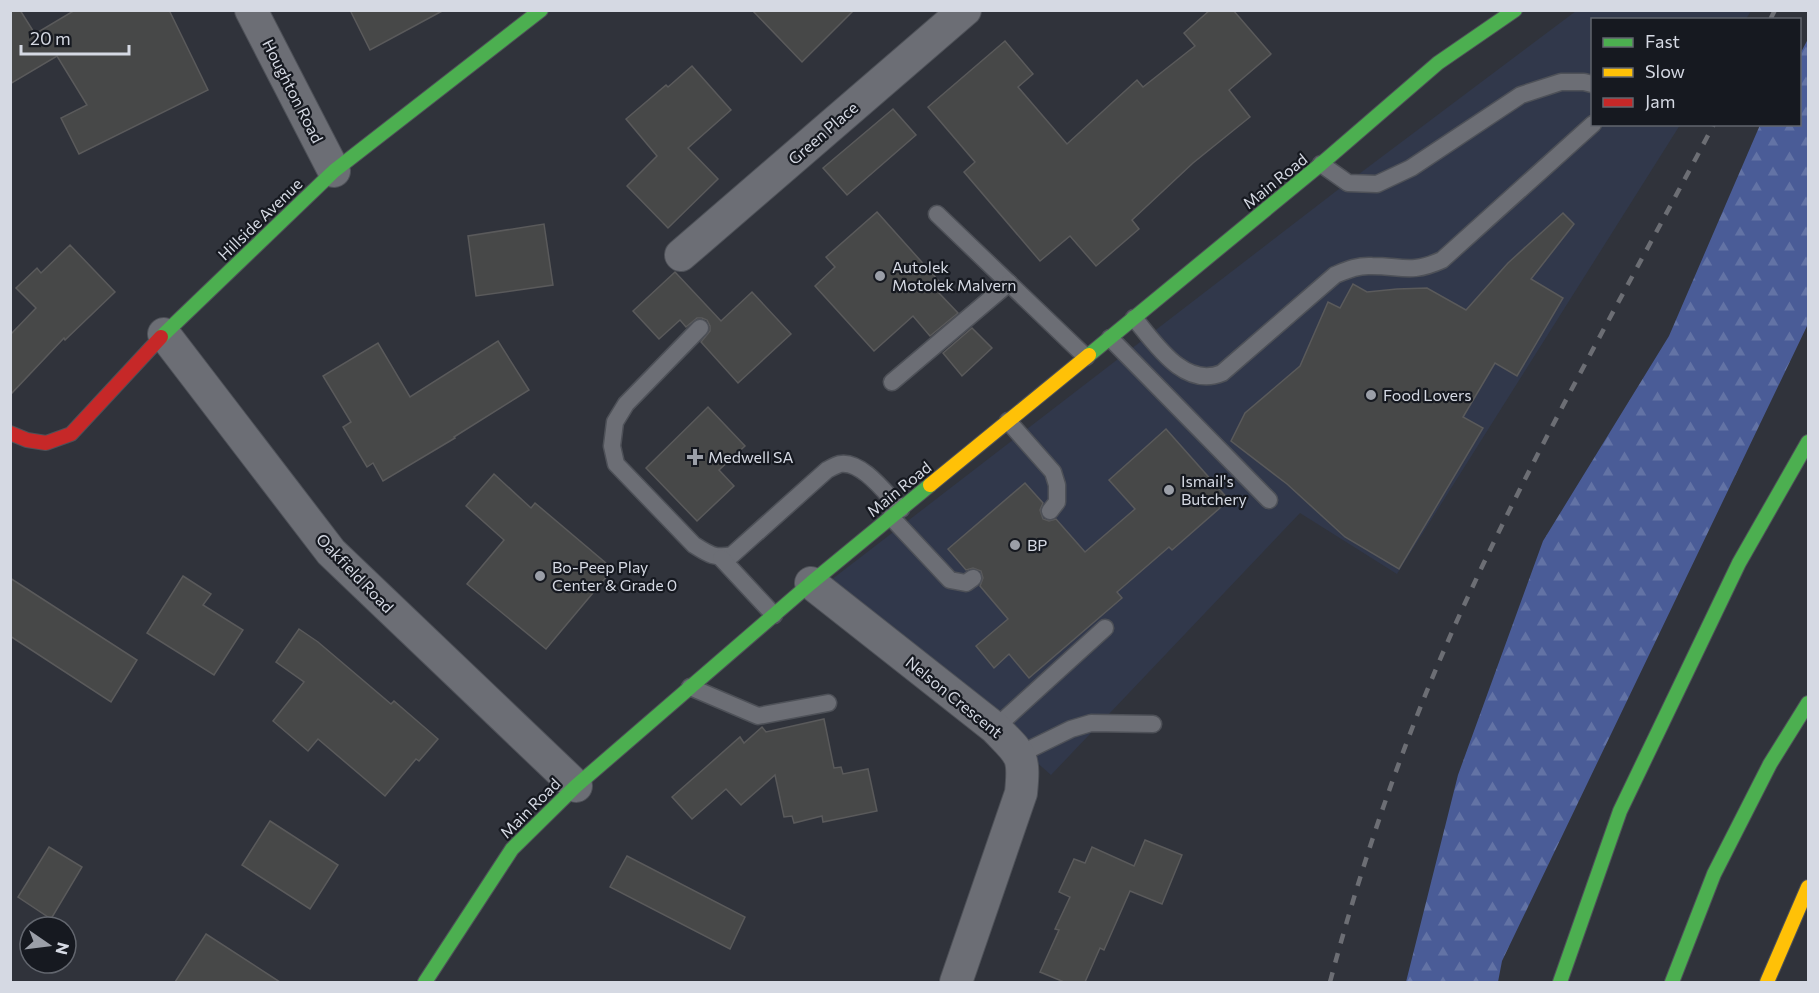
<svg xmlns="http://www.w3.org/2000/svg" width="1819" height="993" font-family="Commissioner,sans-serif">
	<defs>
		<pattern id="forest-firs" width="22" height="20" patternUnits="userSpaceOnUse" patternTransform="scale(1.5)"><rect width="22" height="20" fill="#4a5c97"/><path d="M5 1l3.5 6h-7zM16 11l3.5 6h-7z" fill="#6373a5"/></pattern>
	</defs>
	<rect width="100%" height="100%" fill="#30333b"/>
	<!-- built -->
	<polygon fill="#31384b" points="1576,11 1751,11 1746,19 1592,20 1592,124 1680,125 1397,574 1300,513 1051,775 831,580 1335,192"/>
	<!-- forest -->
	<polygon fill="url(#forest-firs)" points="1808,39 1808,324 1502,961 1498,982 1406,982 1458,775 1543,541 1669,336 1760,125 1800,124 1800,54"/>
	<!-- building -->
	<g fill="#474848" stroke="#5a5a5b" stroke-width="1.5">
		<polygon points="10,10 20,10 35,34 75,10 169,10 208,90 79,154 61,118 87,105 57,56 10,84"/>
		<polygon points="350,10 444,10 370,50"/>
		<polygon points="752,10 854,10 802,62"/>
		<polygon points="1210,10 1233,10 1271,54 1229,90 1250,117 1193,163 1132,220 1139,229 1096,266 1070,236 1040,261 964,172 975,162 928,107 1005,41 1033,74 1018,87 1067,144 1137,80 1143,87 1195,46 1184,33"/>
		<polygon points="692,66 731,110 688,148 718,179 668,228 627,186 657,156 626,119 666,85 668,87"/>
		<polygon points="893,109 916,135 847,195 823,168"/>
		<polygon points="877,212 945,288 939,293 958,313 930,336 913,316 874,351 815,286 835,267 826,257"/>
		<polygon points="1563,213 1574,224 1531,279 1563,298 1517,376 1495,363 1463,417 1483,428 1399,569 1345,537 1287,484 1231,441 1245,413 1300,366 1328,302 1340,308 1353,284 1367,292 1397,289 1427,288 1466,310 1508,263"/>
		<polygon points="544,224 553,285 476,296 468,236"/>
		<polygon points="70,245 115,292 65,340 64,338 10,395 10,335 36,308 16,288 37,268 41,273"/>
		<polygon points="675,272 721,321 752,292 791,334 738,383 701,342 710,331 710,326 707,320 702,318 697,318 686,327 680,320 659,339 633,311"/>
		<polygon points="972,328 992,348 962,376 943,353"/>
		<polygon points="498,341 529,390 454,437 455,438 383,481 373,463 367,467 343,427 351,422 323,376 378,343 410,397"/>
		<polygon points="708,407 745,446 719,470 734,486 697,521 646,468"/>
		<polygon points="1166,429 1229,500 1172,550 1169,547 1117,592 1122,598 1029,678 1009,654 994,668 976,646 1008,619 980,586 983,578 981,571 973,568 966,570 948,549 1025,483 1043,503 1040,510 1043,519 1049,521 1056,519 1085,552 1135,509 1109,480"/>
		<polygon points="494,474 531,508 535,503 613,569 546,649 467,584 504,540 466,506"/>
		<polygon points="183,576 211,594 203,605 243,630 214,675 147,633"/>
		<polygon points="10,578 137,660 111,702 10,636"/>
		<polygon points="299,629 318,642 391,704 394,701 438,739 419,761 416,759 385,796 318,739 308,751 273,721 304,682 276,662"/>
		<polygon points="824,719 834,768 841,767 843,774 868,769 877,811 823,822 822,816 794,823 792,816 784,817 775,775 741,805 726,789 692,819 672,797 740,737 744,743 762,727 766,732"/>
		<polygon points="270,821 338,865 310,909 242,865"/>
		<polygon points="1145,840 1182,855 1162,904 1130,891 1104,950 1100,948 1085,982 1064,982 1040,972 1059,930 1055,929 1070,897 1059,892 1074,859 1085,863 1092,847 1134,866"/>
		<polygon points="49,847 82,867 51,919 18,897"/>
		<polygon points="627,856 745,917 730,949 610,887"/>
		<polygon points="206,934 280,982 175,982"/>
	</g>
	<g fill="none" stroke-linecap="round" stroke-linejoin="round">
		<defs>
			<g id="lane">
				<polyline points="1321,164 1348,183 1377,184 1411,168 1521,95 1561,82 1584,82 1592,84"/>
				<polyline points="937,214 1086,357"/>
				<path d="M 1134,318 C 1155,343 1184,389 1222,373 L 1335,275 C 1347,270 1358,265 1372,266 C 1402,266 1411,274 1442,260 L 1593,124"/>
				<path d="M 700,328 L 626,404 L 615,422 L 612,446 L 616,464 L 694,545 C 708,554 715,559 732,555 L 827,470 C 831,468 836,465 840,464 C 862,460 887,495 901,509"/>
				<polyline points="1110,338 1269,500"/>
				<polyline points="892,382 1009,283"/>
				<polyline points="1008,421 1053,472 1057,485 1057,502 1050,511"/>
				<polyline points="891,517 950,580 966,583 973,578"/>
				<polyline points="721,558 774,615"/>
				<polyline points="690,687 758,716 828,703"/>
				<polyline points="995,728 1105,628"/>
				<polyline points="1020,754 1071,729 1091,723 1153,724"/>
			</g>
			<g id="street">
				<polyline points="251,10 334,171"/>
				<polyline points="681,255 965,10"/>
				<polyline points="164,334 331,552 576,786"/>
				<path d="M 811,583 L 995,728 C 1021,755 1025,754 1021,793 L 956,982"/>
			</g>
			<g id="fast">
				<polyline points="161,337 334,171 541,10"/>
				<polyline points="1089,355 1321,164 1438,63 1515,10"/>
				<polyline points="425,982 512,849 576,786 811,583 930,485"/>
				<polyline points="1560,982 1620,811 1739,563 1808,442"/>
				<polyline points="1672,982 1714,874 1770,764 1808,703"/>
			</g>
			<g id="slow">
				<polyline points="930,485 1089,355"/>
				<polyline points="1767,982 1808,887"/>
			</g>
			<polyline id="jam" points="10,433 27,440 46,443 71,434 161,337"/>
		</defs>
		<!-- lane casing -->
		<use href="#lane" stroke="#4e5158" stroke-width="19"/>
		<!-- street casing -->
		<use href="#street" stroke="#4e5158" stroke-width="34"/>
		<!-- fast casing -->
		<use href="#fast" stroke="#4e5158" stroke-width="16"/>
		<!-- slow casing -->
		<use href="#slow" stroke="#4e5158" stroke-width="16"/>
		<!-- jam casing -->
		<use href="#jam" stroke="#4e5158" stroke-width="16"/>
		<!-- lane -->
		<use href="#lane" stroke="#6c6e75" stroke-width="16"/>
		<!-- street -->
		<use href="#street" stroke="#6c6e75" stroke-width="32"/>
		<!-- fast -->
		<use href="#fast" stroke="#4caf50" stroke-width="14"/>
		<!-- slow -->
		<use href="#slow" stroke="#ffc107" stroke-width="14"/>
		<!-- jam -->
		<use href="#jam" stroke="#c62828" stroke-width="14"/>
		<!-- rail -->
		<g stroke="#6c6e74" stroke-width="4.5" stroke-dasharray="10 10" stroke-linecap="butt">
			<polyline points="1770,20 1775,10"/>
			<path d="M 1330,982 C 1366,847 1413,713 1473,586 C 1546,429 1633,278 1714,124"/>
		</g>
	</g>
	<!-- markers -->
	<g fill="#9b9fa8" stroke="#161920" stroke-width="2">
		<circle cx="880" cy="276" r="6"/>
		<circle cx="1371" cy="395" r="6"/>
		<path d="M692 448h6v6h6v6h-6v6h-6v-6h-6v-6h6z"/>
		<circle cx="1169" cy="490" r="6"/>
		<circle cx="1015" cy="545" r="6"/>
		<circle cx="540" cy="576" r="6"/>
	</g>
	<g text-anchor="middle" stroke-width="4.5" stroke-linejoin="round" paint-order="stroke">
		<!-- street labels -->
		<g font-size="16" fill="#d5d9e3" stroke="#161920">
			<text transform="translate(293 91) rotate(63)" y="6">Houghton Road</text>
			<text transform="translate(823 133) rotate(-41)" y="6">Green Place</text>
			<text transform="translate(1275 181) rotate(-39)" y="6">Main Road</text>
			<text transform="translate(260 219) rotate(-44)" y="6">Hillside Avenue</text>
			<text transform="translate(899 489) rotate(-39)" y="6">Main Road</text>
			<text transform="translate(355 573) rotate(46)" y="6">Oakfield Road</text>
			<text transform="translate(954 697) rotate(39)" y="6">Nelson Crescent</text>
			<text transform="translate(530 808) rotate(-45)" y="6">Main Road</text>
		</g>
		<!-- poi labels -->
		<g font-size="16" fill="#d5d9e3" stroke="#161920" text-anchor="start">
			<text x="892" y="273">Autolek<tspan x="892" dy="18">Motolek Malvern</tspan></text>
			<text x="1383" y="401">Food Lovers</text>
			<text x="708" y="463">Medwell SA</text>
			<text x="1181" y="487">Ismail's<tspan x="1181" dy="18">Butchery</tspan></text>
			<text x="1027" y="551">BP</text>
			<text x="552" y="573">Bo-Peep Play<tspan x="552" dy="18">Center &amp; Grade 0</tspan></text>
		</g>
	</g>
	<!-- border -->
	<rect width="1819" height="993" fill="none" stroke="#d5d9e3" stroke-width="24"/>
	<!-- legend -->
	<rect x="1591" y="18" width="210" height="108" fill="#161920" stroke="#62666e" stroke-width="1.5"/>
	<rect x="1603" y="38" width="30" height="9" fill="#4caf50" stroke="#62666e" stroke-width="1.5"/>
	<text x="1645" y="48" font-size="18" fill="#d5d9e3">Fast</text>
	<rect x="1603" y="68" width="30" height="9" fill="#ffc107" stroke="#62666e" stroke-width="1.5"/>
	<text x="1645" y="78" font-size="18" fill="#d5d9e3">Slow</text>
	<rect x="1603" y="98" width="30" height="9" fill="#c62828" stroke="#62666e" stroke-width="1.5"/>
	<text x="1645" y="108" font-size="18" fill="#d5d9e3">Jam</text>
	<!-- north arrow -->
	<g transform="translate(48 945) rotate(104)"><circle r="28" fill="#161920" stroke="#62666e" stroke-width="1.5"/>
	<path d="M0-4.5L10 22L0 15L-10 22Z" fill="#9b9fa8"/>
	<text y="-9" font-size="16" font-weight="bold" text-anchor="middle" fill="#d5d9e3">N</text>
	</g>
	<!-- scale -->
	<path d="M21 45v9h108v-9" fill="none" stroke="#d5d9e3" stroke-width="3"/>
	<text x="30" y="45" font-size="18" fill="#d5d9e3" stroke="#161920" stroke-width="4.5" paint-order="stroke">20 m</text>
</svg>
